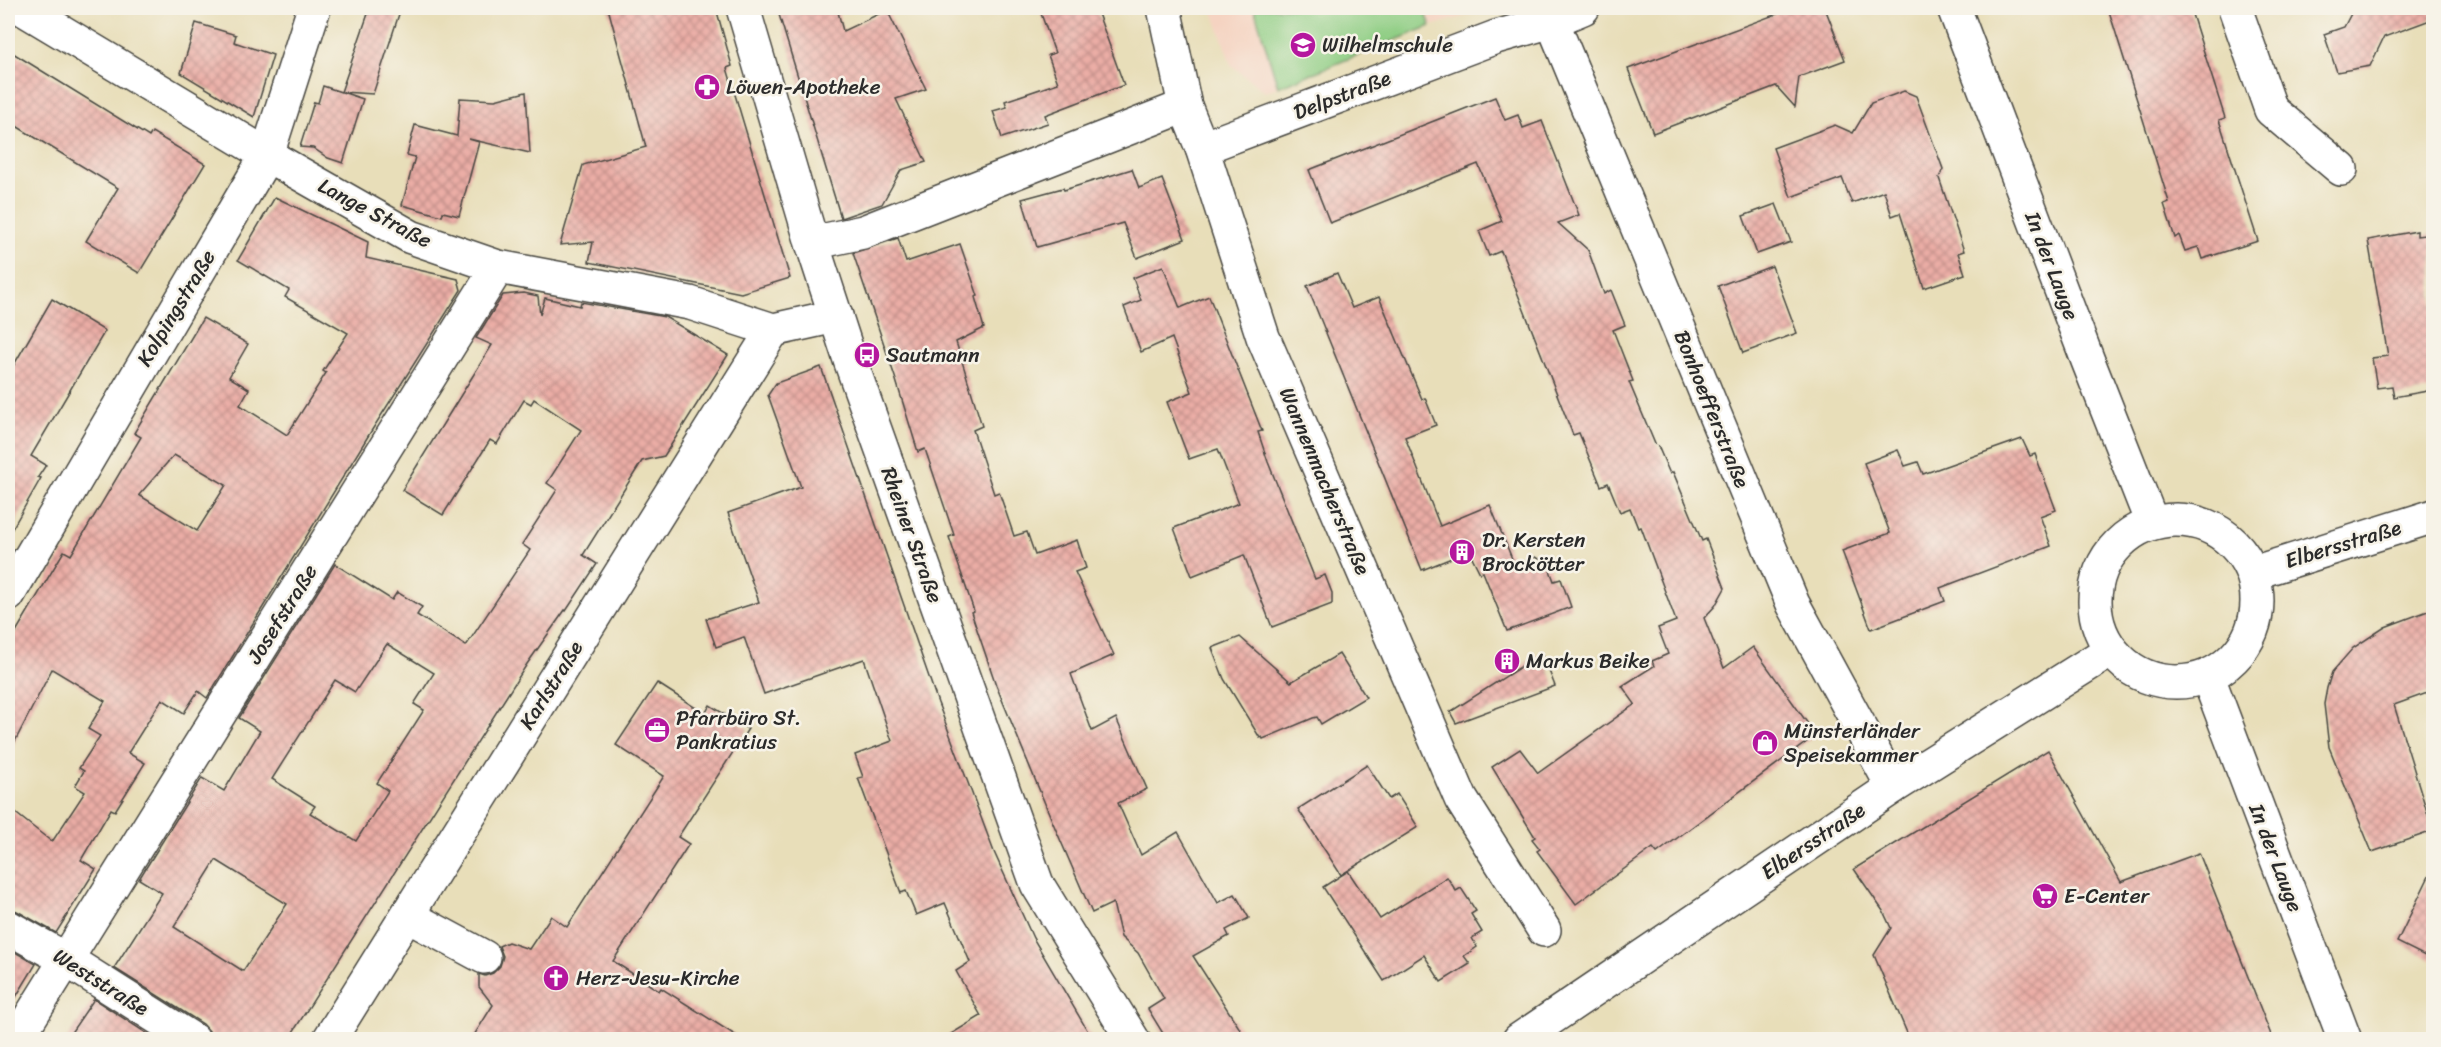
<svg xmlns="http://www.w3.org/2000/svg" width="2441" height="1047" font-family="Sriracha,sans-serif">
	<defs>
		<pattern id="building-cross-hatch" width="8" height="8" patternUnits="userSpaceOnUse" patternTransform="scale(1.5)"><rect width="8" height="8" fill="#ebada6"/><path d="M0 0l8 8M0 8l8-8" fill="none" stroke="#bf8d87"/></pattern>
	</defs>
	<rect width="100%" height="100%" fill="#f7f3e8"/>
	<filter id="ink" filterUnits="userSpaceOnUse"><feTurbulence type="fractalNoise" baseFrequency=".0167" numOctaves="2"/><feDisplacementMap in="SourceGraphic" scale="12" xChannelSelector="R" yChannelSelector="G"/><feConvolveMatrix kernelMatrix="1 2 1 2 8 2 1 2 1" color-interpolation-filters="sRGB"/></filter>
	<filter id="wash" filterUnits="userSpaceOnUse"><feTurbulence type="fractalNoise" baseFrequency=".008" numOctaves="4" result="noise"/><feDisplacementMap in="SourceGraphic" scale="24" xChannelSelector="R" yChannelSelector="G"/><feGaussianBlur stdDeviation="1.35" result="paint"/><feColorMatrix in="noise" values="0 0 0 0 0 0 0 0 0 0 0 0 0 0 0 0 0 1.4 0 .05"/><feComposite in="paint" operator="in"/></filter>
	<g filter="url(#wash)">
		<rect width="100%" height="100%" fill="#e8deb9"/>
		<!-- built -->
		<polygon fill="#f5d3c1" points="1212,8 1494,8 1431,26 1265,92 1231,65"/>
		<!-- green -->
		<polygon fill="#8ecd83" stroke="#5c7c57" stroke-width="1.5" points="1254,8 1424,8 1431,26 1278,87"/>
		<g id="blocks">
			<!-- building -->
			<g fill="url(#building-cross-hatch)" fill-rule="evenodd">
				<polygon points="370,8 401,8 373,94 342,92 363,99 343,163 328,158 313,148 300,147 314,102 318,103 323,86 341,92"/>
				<polygon points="608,8 716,8 732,66 727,68 790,278 741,293 589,262 593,242 560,245 583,165 646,147"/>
				<polygon points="777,8 837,8 843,31 887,10 926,89 896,99 926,162 901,170 882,204 841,218"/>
				<polygon points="1039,8 1096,8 1124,85 1045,115 1048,123 1002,138 993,111 1007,107 1005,101 1058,83 1048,55 1055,53"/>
				<polygon points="1793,8 1825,8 1845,60 1799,77 1795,107 1776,86 1653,133 1628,69"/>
				<polygon points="2108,8 2190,8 2225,118 2219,120 2258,241 2202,259 2198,247 2185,251 2179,235 2175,238 2164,204 2169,202"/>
				<polygon points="2354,8 2433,8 2433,19 2384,37 2370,66 2337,72 2324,34 2344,27"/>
				<polygon points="196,23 236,35 234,42 273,55 254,117 181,73"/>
				<polygon points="8,50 149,137 152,132 205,164 139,273 86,241 118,188 8,121"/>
				<polygon points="1904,91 1916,96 1943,169 1939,178 1964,251 1958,253 1965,274 1924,288 1900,213 1892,216 1884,191 1852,203 1842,178 1791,197 1773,148 1835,125 1853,133 1871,103"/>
				<polygon points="526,92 530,153 469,139 479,142 459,216 443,212 442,216 402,205 415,157 407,155 415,125 457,136 460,98 495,100"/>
				<polygon points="1495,97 1505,120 1518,115 1523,128 1542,121 1579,215 1558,223 1588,250 1604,294 1611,290 1625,325 1613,330 1633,381 1629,382 1655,444 1658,446 1670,474 1673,472 1702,541 1706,539 1725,588 1715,606 1704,618 1724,668 1753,647 1816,735 1657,853 1653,848 1576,904 1537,851 1540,849 1532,839 1535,837 1492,767 1520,749 1538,773 1635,704 1622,686 1654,666 1652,661 1668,654 1658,628 1676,621 1641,527 1638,528 1630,508 1620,512 1608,483 1601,486 1579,433 1573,435 1501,251 1489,256 1479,231 1502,221 1478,164 1330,223 1309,170"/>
				<polygon points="1132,169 1139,188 1162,179 1185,239 1137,258 1123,223 1037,247 1022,199 1063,188 1064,190"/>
				<path d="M 275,197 L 368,242 L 366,258 L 458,279 L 461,290 L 370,433 L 207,698 L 198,691 L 184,713 L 162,699 L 128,753 L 145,763 L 115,811 L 111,809 L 81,860 L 96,869 L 56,933 L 17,911 L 8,908 L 8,807 L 52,842 L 85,792 L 75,786 L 84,771 L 79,768 L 100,736 L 88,729 L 105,701 L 52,669 L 8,755 L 8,645 L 64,551 L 71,555 L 141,437 L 134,433 L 203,318 L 248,344 L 229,377 L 249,389 L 240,405 L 287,435 L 326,373 L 323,371 L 348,333 L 285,297 L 289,290 L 238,260 ZM 174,455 L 226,485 L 197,531 L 139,495 Z"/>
				<polygon points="1776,204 1791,242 1757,254 1743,216"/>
				<polygon points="2417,231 2417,236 2433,234 2433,390 2394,397 2392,386 2377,388 2372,358 2388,356 2368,240"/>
				<polygon points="898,238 906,262 960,244 978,296 975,297 984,328 956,342 982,426 973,430 994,494 999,492 1014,536 1027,532 1035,555 1077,540 1086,568 1075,572 1114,655 1071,674 1092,731 1116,718 1147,789 1118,803 1141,855 1178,832 1218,903 1235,894 1249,918 1226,930 1229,936 1193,956 1247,1040 1167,1040 1148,1009 1164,999 1138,953 1121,937 1113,903 1092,913 1053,823 996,685 971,612 974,611 949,537 954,535 925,449 918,452 895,377 853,253"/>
				<polygon points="1163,266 1180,308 1209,296 1262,431 1258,432 1268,462 1315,579 1325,575 1332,593 1332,604 1272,627 1244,555 1192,576 1174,528 1239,503 1218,449 1189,459 1167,402 1192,392 1172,338 1141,352 1124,307 1141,300 1133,278"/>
				<polygon points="1772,266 1797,333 1743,353 1718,286"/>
				<polygon points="1337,273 1352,308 1379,297 1422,399 1425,398 1436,425 1405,437 1440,526 1490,505 1515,566 1535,557 1547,562 1554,581 1561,579 1571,607 1507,631 1483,572 1480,573 1469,551 1422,570 1307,286"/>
				<path d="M 524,293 L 538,296 L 540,315 L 545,298 L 580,306 L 581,302 L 665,317 L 728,355 L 664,456 L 642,461 L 583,555 L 597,564 L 566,611 L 565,610 L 527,664 L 288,1040 L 212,1040 L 209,1031 L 203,1024 L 114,968 L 162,893 L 139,879 L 202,778 L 224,791 L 260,731 L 239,718 L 335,564 L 392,600 L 397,592 L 422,607 L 417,615 L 466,646 L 530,550 L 522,544 L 557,490 L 547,483 L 581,430 L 534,399 L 531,404 L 524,400 L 497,444 L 490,440 L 443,515 L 402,490 L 492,345 L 476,338 L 503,295 ZM 387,644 L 434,673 L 414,704 L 424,710 L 377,783 L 388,791 L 356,841 L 310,813 L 315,806 L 272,779 L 335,680 L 355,692 ZM 216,860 L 287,904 L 243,971 L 174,927 Z"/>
				<polygon points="52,299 105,331 31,456 46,465 38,477 41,478 8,536 8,375"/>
				<polygon points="821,367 938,703 994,852 1033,938 1093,1040 941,1040 981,1016 956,971 970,962 945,903 916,915 906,891 901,893 858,778 863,777 855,755 892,741 864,659 764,694 744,637 716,647 706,619 759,602 728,513 801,487 768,395 776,383"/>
				<polygon points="2022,439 2030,456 2035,454 2056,510 2040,516 2051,546 1940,588 1945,601 1871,629 1842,551 1890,533 1864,463 1898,450 1905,466 1918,462 1923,474"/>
				<polygon points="2433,609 2433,691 2394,705 2433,831 2372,852 2329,747 2324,704 2327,688 2332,672 2353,648 2385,627"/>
				<polygon points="1240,637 1291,682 1339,654 1366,697 1321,724 1317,717 1313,718 1263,739 1262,737 1260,738 1224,679 1212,648"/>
				<polygon points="1542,653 1555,686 1456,723 1450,712"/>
				<polygon points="657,683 705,714 710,705 748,729 678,837 689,844 613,961 659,991 661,988 743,1040 471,1040 493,1005 479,987 479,974 485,976 493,973 500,966 503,956 499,946 508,942 529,949 551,916 567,927 664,776 616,745"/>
				<polygon points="2048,750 2121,882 2199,853 2273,1040 1910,1040 1874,955 1891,928 1883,911 1854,869"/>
				<polygon points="1367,765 1389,799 1397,794 1418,827 1341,875 1298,809"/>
				<polygon points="2433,868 2433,960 2397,942"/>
				<polygon points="1348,871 1380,919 1447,877 1456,891 1461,888 1476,911 1471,914 1482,932 1472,938 1477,947 1464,956 1470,964 1441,982 1424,955 1384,981 1323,887"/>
				<polygon points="8,948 36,964 8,1010"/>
				<polygon points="94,999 157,1040 66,1040"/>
			</g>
		</g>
	</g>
	<g filter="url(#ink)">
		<use href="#blocks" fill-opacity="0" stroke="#474640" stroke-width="1.5"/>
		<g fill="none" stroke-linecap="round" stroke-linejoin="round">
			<defs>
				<g id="minor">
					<polyline points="22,8 267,155 411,237 498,267 690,303 773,330 836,316"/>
					<polyline points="743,8 812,243 850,360 1037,884 1133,1040"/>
					<polyline points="1164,8 1185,106 1202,148 1263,337 1461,799 1544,930"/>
					<polyline points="1954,8 2088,361 2152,523"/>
					<polyline points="2235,8 2271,110 2341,169"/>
					<polyline points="1552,21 1793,604 1893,787"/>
					<polyline points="1202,148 1496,37 1552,21 1583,8"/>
					<polyline points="812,243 863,232 1185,106"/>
					<polyline points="8,595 267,155 314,8"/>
					<polyline points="2208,677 2345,1040"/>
					<polyline points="408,916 484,957"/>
					<polyline points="8,927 67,960 193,1040"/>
					<polyline points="16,1040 498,267"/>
					<polyline points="329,1040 773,330"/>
				</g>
				<g id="major">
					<circle cx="2176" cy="601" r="81"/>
					<polyline points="2253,573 2434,516"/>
					<polyline points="1519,1040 1893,787 2111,650"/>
				</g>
			</defs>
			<!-- minor casing -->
			<use href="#minor" stroke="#474640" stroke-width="36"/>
			<!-- major casing -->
			<use href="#major" stroke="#474640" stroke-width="36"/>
			<!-- minor -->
			<use href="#minor" stroke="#fff" stroke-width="33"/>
			<!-- major -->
			<use href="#major" stroke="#fff" stroke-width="33"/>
		</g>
	</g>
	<!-- icons -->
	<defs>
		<symbol id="school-disc" viewBox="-11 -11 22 22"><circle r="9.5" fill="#b5179e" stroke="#f7f3e8"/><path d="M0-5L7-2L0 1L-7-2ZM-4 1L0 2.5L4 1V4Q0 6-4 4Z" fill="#fff"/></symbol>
		<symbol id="pharmacy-disc" viewBox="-11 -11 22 22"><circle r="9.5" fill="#b5179e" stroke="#f7f3e8"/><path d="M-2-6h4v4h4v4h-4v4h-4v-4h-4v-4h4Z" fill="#fff"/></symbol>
		<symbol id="bus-disc" viewBox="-11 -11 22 22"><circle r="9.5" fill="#b5179e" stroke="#f7f3e8"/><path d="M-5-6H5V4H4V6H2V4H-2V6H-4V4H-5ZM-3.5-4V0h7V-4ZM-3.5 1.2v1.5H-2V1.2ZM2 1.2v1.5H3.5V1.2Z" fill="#fff"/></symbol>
		<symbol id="building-disc" viewBox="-11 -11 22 22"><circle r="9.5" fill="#b5179e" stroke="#f7f3e8"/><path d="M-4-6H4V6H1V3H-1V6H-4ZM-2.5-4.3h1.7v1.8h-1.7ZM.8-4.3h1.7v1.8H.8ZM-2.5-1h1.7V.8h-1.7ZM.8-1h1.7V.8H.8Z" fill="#fff"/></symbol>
		<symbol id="office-disc" viewBox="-11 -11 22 22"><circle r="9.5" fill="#b5179e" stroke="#f7f3e8"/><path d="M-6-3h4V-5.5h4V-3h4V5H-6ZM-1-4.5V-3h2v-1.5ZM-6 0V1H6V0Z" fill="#fff"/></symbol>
		<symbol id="shop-disc" viewBox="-11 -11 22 22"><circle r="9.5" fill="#b5179e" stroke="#f7f3e8"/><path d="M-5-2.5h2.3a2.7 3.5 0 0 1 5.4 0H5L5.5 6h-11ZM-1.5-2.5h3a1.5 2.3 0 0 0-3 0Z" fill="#fff"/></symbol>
		<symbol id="supermarket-disc" viewBox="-11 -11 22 22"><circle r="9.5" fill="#b5179e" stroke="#f7f3e8"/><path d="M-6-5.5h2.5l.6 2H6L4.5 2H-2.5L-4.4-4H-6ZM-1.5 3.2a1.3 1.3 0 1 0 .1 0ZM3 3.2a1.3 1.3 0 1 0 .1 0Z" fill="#fff"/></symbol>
		<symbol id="church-disc" viewBox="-11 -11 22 22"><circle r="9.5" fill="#b5179e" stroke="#f7f3e8"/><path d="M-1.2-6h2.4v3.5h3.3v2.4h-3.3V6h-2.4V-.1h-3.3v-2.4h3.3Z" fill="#fff"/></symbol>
	</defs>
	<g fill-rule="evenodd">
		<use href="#school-disc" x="1288" y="30" width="30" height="30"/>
		<use href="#pharmacy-disc" x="692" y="72" width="30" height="30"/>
		<use href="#bus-disc" x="852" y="340" width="30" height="30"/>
		<use href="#building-disc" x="1447" y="537" width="30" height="30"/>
		<use href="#building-disc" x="1492" y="646" width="30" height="30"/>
		<use href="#office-disc" x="642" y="715" width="30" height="30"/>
		<use href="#shop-disc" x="1750" y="728" width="30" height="30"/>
		<use href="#supermarket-disc" x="2030" y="881" width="30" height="30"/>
		<use href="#church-disc" x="541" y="963" width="30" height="30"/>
	</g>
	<g text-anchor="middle" stroke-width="5" stroke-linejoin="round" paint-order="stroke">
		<!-- poi labels -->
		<g font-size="21" fill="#2b2b2b" stroke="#f7f3e8" text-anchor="start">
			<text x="1322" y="52">Wilhelmschule</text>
			<text x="726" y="94">Löwen-Apotheke</text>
			<text x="886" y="362">Sautmann</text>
			<text x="1482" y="547">Dr. Kersten<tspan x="1482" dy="24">Brockötter</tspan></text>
			<text x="1526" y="668">Markus Beike</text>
			<text x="676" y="725">Pfarrbüro St.<tspan x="676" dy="24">Pankratius</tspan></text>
			<text x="1784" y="738">Münsterländer<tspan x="1784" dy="24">Speisekammer</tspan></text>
			<text x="2064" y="903">E-Center</text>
			<text x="576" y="985">Herz-Jesu-Kirche</text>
		</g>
		<!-- street labels -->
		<g font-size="21" fill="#2b2b2b" stroke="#f7f3e8">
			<text transform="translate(1342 95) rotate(-21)" y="7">Delpstraße</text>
			<text transform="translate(375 213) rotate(28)" y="7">Lange Straße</text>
			<text transform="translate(2052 266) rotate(69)" y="7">In der Lauge</text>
			<text transform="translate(176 308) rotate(-59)" y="7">Kolpingstraße</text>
			<text transform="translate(1712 409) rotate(68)" y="7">Bonhoefferstraße</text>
			<text transform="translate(1325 481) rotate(67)" y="7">Wannenmacherstraße</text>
			<text transform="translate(912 535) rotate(70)" y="7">Rheiner Straße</text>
			<text transform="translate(2343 544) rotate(-17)" y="7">Elbersstraße</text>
			<text transform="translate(282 614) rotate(-58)" y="7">Josefstraße</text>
			<text transform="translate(551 685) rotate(-58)" y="7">Karlstraße</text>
			<text transform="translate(1813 841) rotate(-34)" y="7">Elbersstraße</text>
			<text transform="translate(2276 858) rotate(69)" y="7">In der Lauge</text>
			<text transform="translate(101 982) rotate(32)" y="7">Weststraße</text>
		</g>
	</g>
	<!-- margin -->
	<rect width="2441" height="1047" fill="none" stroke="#f7f3e8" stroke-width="30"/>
</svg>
